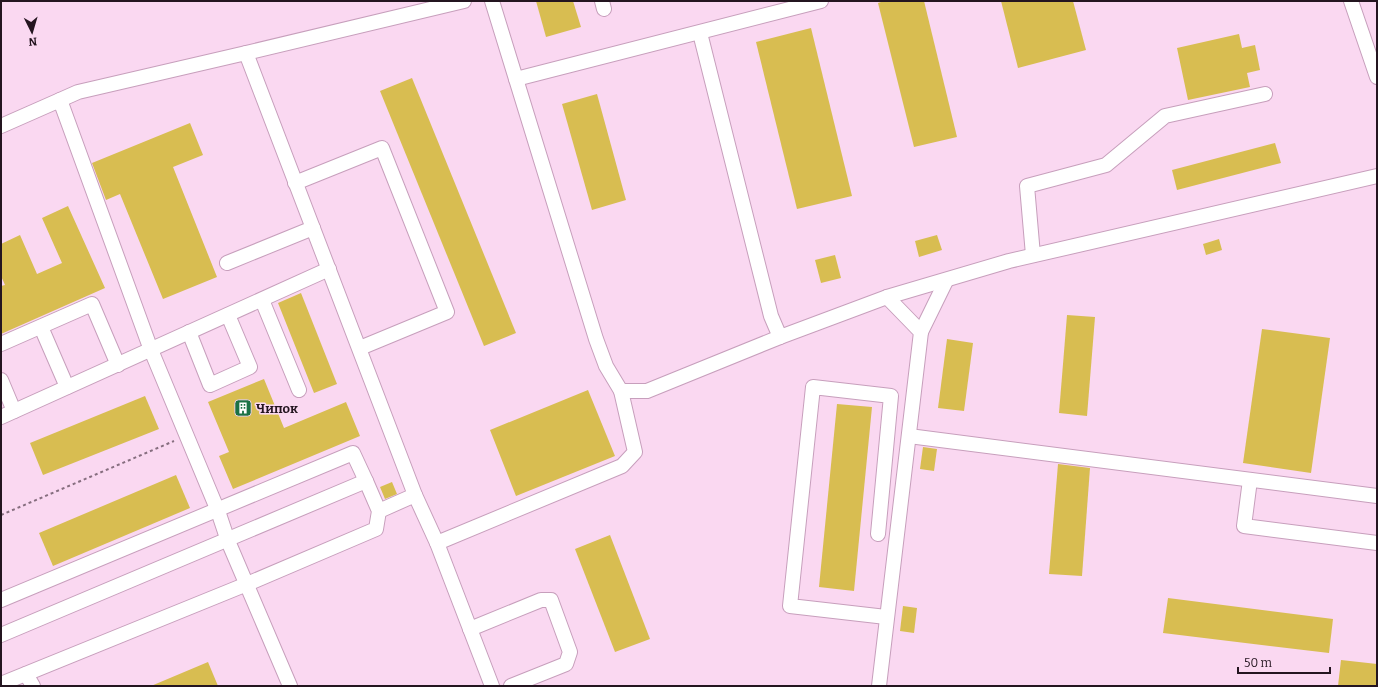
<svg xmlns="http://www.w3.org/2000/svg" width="1378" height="687" font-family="Bitter,serif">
	<rect width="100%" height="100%" fill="#fad8f1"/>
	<!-- building -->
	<g fill="#d8bd51">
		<polygon points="536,1 573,1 581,27 546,37"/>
		<polygon points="884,1 924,1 957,137 914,147 878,3"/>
		<polygon points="1001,1 1073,1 1086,50 1018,68"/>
		<polygon points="811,28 852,196 797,209 756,42"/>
		<polygon points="1239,34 1242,48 1255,45 1260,70 1247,73 1250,87 1188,100 1177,48"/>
		<polygon points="412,78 516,333 484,346 380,91"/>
		<polygon points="597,94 626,200 592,210 562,104"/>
		<polygon points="190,123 203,155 173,167 217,277 163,299 120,194 106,200 92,163"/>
		<polygon points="1275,143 1281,163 1177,190 1172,170"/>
		<polygon points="68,206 105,288 1,334 1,286 5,285 1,276 1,244 20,235 37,274 62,263 42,218"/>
		<polygon points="937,235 942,250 919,257 915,241"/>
		<polygon points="1219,239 1222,250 1206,255 1203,244"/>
		<polygon points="835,255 841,278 821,283 815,260"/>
		<polygon points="301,293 337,384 314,393 278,303"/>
		<polygon points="1067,315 1095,317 1087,416 1059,413"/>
		<polygon points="1262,329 1330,338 1311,473 1243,463"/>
		<polygon points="947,339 973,343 964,411 938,408"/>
		<polygon points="264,379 284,428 346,402 360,436 233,489 219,456 229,452 208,402"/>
		<polygon points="588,390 615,456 516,496 490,430"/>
		<polygon points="145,396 159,429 43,475 30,443"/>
		<polygon points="837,404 872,407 854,591 819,587"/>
		<polygon points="923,447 937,449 934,471 920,469"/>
		<polygon points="1058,464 1090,468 1082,576 1049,574"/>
		<polygon points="176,475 190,508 53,566 39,533"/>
		<polygon points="392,482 397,494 385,499 380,487"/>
		<polygon points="610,535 650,639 615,652 575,549"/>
		<polygon points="1168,598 1333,619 1329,653 1163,633"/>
		<polygon points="903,606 917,608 914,633 900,631"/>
		<polygon points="1341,660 1377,664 1377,686 1338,686"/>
		<polygon points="208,662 218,686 151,686"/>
	</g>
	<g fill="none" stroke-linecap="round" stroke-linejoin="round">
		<defs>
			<g id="minor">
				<polyline points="492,1 596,339 606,366 621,391 647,391 780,337 887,297 1009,261 1377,176"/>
				<polyline points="602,1 604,9"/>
				<polyline points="1351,1 1377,77"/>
				<polyline points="700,33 771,316 780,337"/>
				<polyline points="246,53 464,1"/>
				<polyline points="516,79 821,1"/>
				<polyline points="60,100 78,92 246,53 415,495 379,511"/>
				<polyline points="1,126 60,100 151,350 218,511 228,541 290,686"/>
				<polyline points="295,183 382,148 447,312 360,348"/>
				<polyline points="1033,255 1027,186 1106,165 1165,116 1265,94"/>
				<polyline points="227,263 313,228"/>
				<polyline points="262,300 299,390"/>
				<polyline points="41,327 67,387"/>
				<polyline points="189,332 210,385 250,367 228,315"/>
				<polyline points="921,332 946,281"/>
				<polyline points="1,344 92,304 118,365"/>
				<polyline points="1,380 14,411"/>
				<polyline points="1,417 329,269"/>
				<polyline points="909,436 1377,496"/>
				<polyline points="1250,480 1244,526 1377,543"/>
				<polyline points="415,495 437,543 492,686"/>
				<polyline points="878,534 891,396 813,387 790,606 886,617"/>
				<polyline points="437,543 622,466 635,452 621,391"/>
				<polyline points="1,600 353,453 366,481"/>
				<polyline points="470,629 541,600 551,600 570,652 566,664 511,686"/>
				<polyline points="1,635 366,481 379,511 376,529 247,584 1,684"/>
				<polyline points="26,674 33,686"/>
				<polyline points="879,686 921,332 887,297"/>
			</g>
		</defs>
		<!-- minor casing -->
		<use href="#minor" stroke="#c79fbc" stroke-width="16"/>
		<!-- path -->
		<polyline stroke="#866e7f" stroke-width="2" stroke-dasharray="3 3" stroke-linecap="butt" points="1,515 174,441"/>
		<!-- minor -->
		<use href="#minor" stroke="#fff" stroke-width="14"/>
	</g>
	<!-- icons -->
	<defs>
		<symbol id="building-square" viewBox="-11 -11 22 22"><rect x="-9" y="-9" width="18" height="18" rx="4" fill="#1a7145" stroke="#fad8f1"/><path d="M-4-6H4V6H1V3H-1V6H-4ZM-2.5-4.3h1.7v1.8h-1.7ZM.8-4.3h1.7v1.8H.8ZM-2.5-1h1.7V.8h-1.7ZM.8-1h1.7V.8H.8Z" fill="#fff"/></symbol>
	</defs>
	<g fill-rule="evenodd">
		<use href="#building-square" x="233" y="398" width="20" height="20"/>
	</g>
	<g text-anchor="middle" stroke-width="3" stroke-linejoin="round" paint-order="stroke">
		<!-- poi labels -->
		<g font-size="13" font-weight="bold" fill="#241520" stroke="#fad8f1" text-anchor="start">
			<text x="256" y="413">Чипок</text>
		</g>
	</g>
	<!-- border -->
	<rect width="1378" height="687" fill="none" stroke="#241520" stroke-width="4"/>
	<!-- north arrow -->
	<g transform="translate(32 32) rotate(175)" stroke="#fad8f1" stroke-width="3" paint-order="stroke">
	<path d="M0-3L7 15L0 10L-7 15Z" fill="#241520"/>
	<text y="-6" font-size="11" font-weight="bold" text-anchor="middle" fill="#241520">N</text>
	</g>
	<!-- scale -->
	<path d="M1238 667v6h92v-6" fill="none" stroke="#241520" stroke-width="2"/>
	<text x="1244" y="667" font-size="12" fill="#241520" stroke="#fad8f1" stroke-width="3" paint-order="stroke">50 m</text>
</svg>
